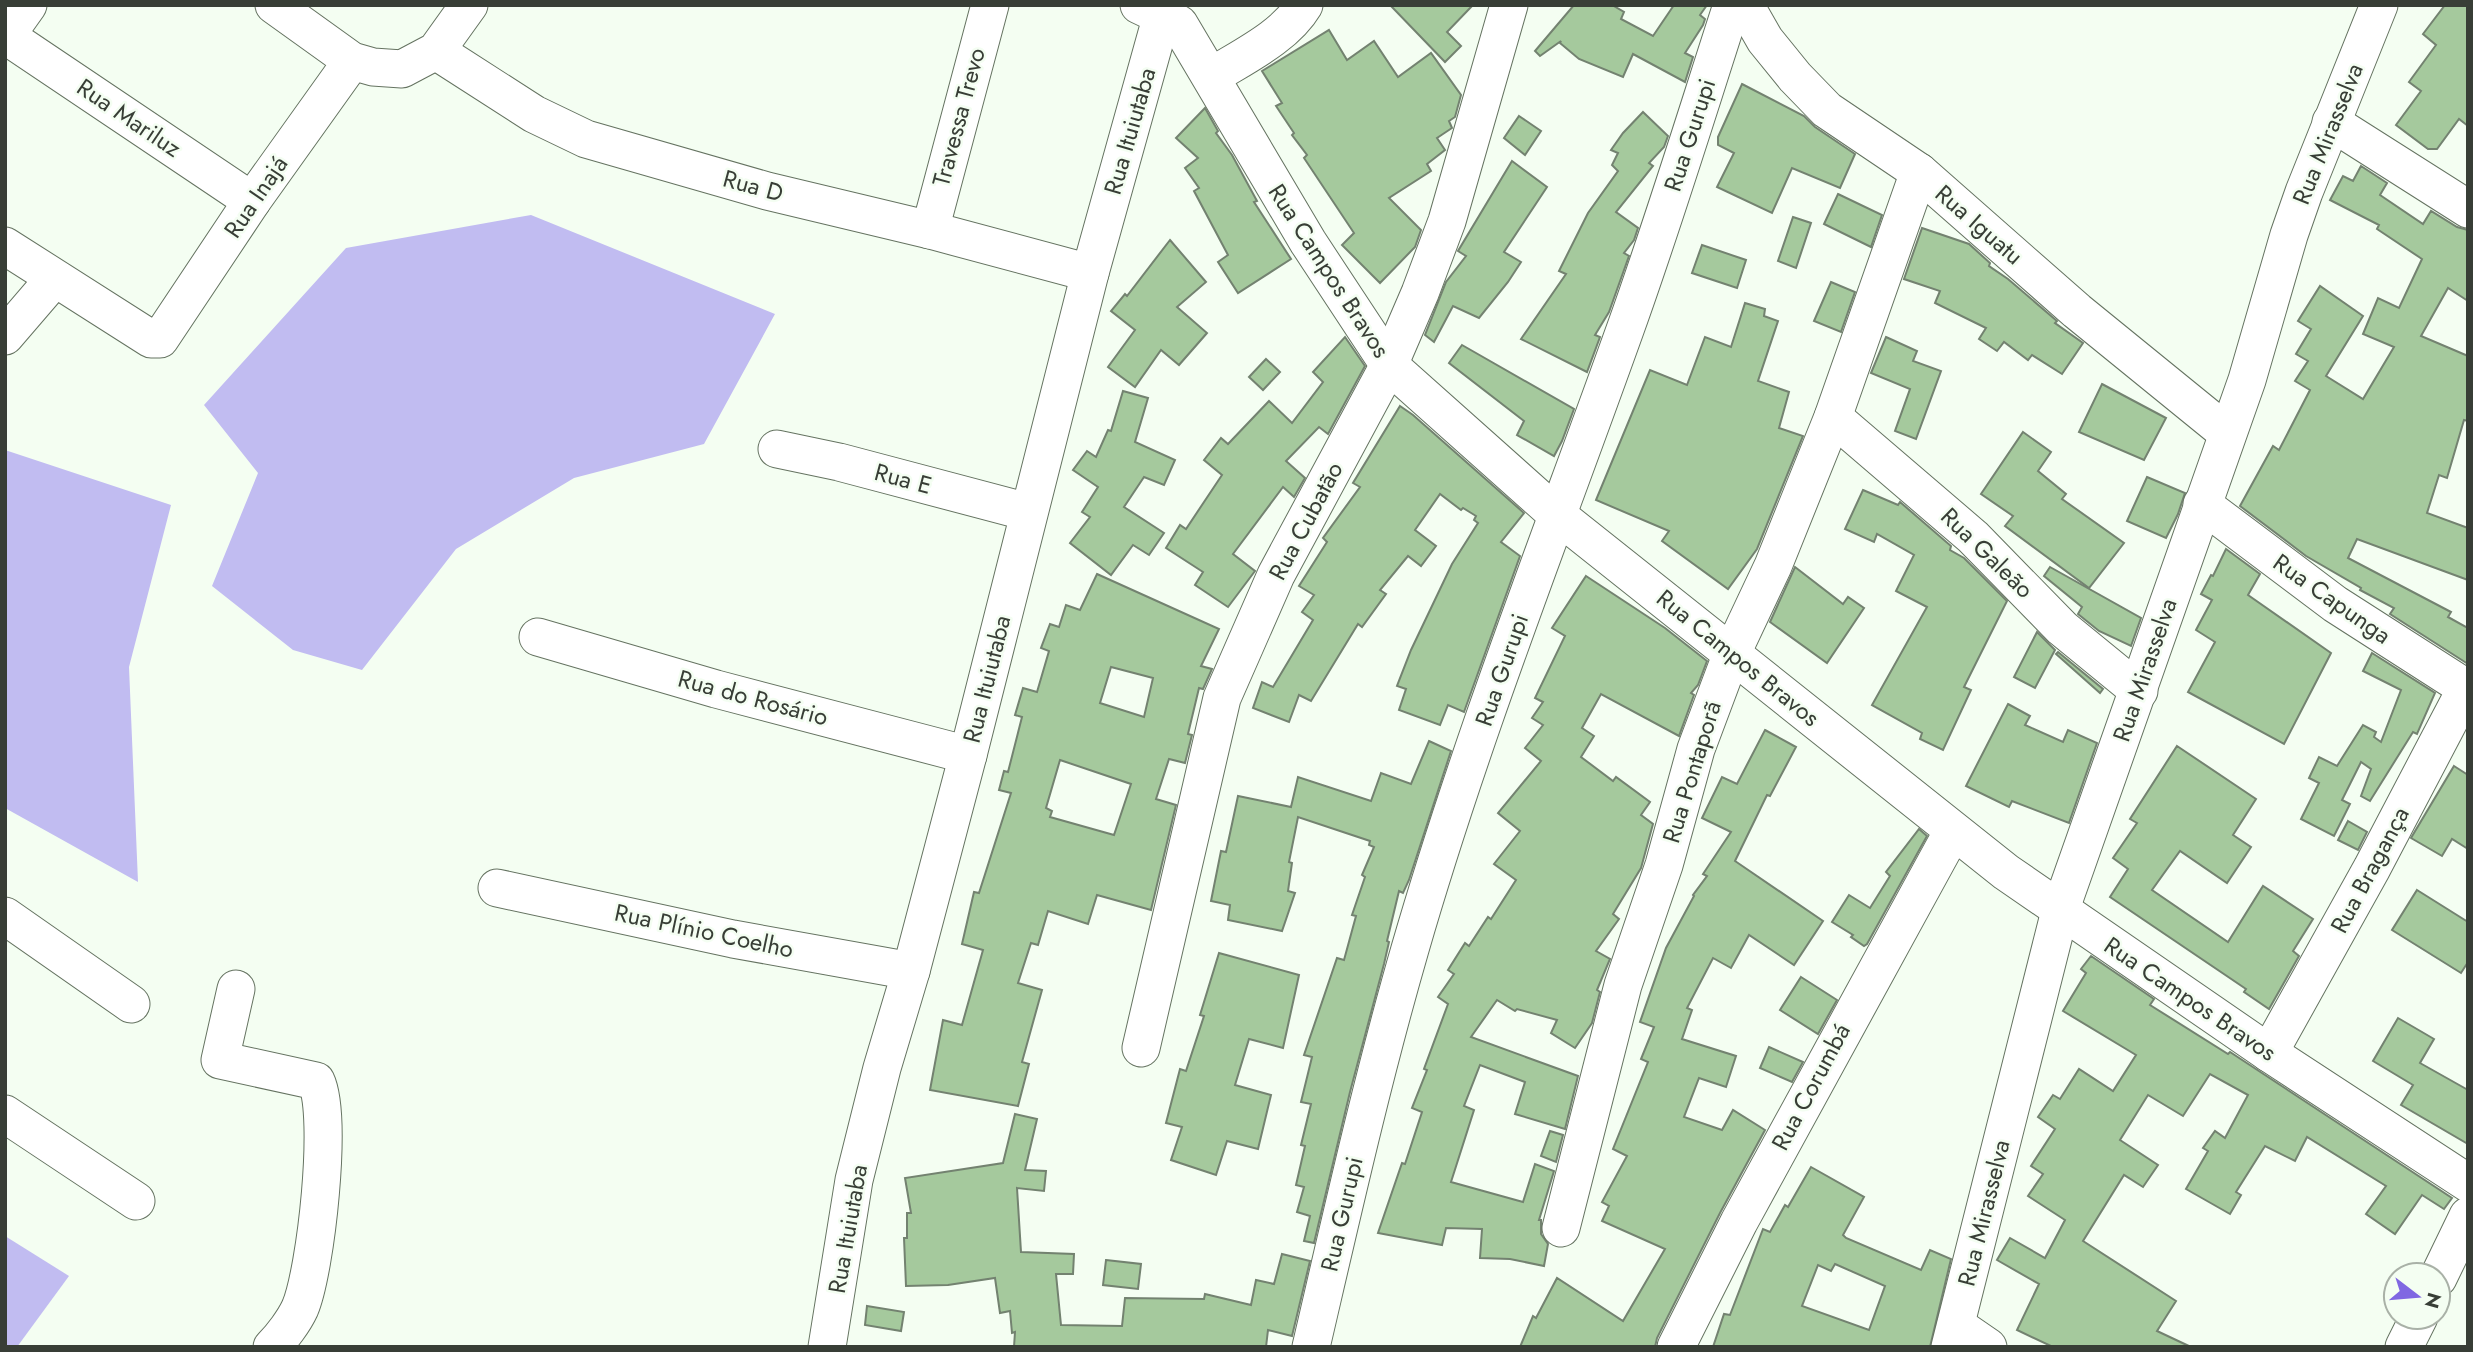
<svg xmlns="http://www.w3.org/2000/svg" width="2473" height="1352" font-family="Jost,sans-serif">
	<rect width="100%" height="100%" fill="#f4fef2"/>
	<!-- forest -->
	<g fill="#c1bcf1">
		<polygon points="531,215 775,314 704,444 574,478 456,549 362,670 293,650 212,586 258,473 204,405 346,248"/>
		<polygon points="5,450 171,505 129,667 138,882 5,808"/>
		<polygon points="5,1236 69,1276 17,1347 5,1347"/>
	</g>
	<!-- building -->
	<g fill="#a5c99d" stroke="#738270" stroke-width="2" fill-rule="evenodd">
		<polygon points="1390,5 1473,5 1447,32 1461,46 1445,62"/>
		<polygon points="1574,5 1612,5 1624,12 1621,19 1653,36 1674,5 1707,5 1700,15 1705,19 1703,25 1685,53 1693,57 1685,82 1633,54 1623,77 1579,59 1560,43 1561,41 1540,56 1535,51"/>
		<polygon points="2445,5 2468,5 2468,126 2459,119 2437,149 2428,149 2396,125 2421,91 2409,82 2436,45 2423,34"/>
		<polygon points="1329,30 1347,60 1374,41 1398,77 1431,53 1461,95 1455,117 1449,121 1452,128 1437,138 1445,150 1427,164 1431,171 1389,198 1421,230 1415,247 1380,283 1342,245 1354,233 1304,158 1307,155 1292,135 1294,133 1276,106 1282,103 1262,71"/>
		<polygon points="1742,84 1804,116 1815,127 1855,154 1840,188 1792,168 1772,213 1717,187 1734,153 1718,145 1718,137"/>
		<polygon points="1205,108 1218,131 1216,133 1232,155 1257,201 1254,202 1291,259 1238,293 1218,262 1228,255 1194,191 1199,188 1185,168 1198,158 1176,138"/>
		<polygon points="1643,112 1668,136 1664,147 1649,163 1653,166 1616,212 1638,228 1634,240 1624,253 1629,256 1609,312 1595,335 1600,337 1587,372 1521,339 1566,274 1559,271 1588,213 1618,171 1612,165 1618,153 1611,150 1623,133"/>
		<polygon points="1519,116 1541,131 1525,155 1504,138"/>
		<polygon points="1512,161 1547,187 1504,252 1521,262 1508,282 1479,318 1453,306 1434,342 1425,335 1446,282 1466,256 1458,251"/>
		<polygon points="2361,166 2387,183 2380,195 2423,224 2431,211 2457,227 2468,230 2468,301 2448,288 2421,336 2468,356 2468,421 2464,420 2447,478 2439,475 2427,513 2468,528 2468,580 2357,539 2348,558 2451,612 2448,617 2468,628 2468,664 2390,614 2394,608 2360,590 2361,588 2306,556 2240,506 2273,446 2279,450 2310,390 2295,381 2308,361 2296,354 2311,329 2298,321 2320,286 2363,316 2326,376 2363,399 2394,347 2363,334 2378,298 2399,308 2422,259 2377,229 2379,225 2330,200 2343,176 2353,181"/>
		<polygon points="1838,194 1882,215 1871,247 1824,224"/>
		<polygon points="1793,217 1811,223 1796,268 1778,261"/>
		<polygon points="1922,228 1969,244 1990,263 1989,266 2008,279 2057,321 2055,323 2083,343 2062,374 2032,355 2028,360 2004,342 1997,351 1979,339 1986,328 1935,303 1940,291 1904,279"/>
		<polygon points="1170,240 1206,282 1177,307 1207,333 1179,365 1161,350 1135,387 1108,367 1135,330 1111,311 1125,294 1127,296"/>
		<polygon points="1702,245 1746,260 1737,288 1692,273"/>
		<polygon points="1831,282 1855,292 1841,332 1814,321"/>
		<polygon points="1745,303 1765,309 1764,316 1778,321 1758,381 1789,392 1779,428 1803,436 1757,549 1728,589 1662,541 1669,531 1596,500 1650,370 1687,385 1705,337 1731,347"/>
		<polygon points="1345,337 1365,366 1328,434 1319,427 1286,461 1305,478 1294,497 1283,487 1233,554 1255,571 1228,607 1195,585 1203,572 1166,548 1180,525 1186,529 1222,475 1204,460 1221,438 1228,444 1269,401 1292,423 1323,382 1313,372"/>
		<polygon points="1886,337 1917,351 1913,361 1941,371 1916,439 1895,431 1910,389 1871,373"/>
		<polygon points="1462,345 1574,409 1562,441 1554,456 1517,435 1524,421 1449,363"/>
		<polygon points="1266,359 1280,372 1263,390 1249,377"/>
		<polygon points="2102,384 2166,418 2144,460 2079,432"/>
		<polygon points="1123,391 1148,398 1135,442 1175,460 1164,485 1144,477 1124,507 1164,533 1149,555 1133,545 1111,575 1070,543 1090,517 1082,512 1098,487 1073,470 1087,451 1096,457 1108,430 1111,431"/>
		<polygon points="1400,406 1413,415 1524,513 1501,542 1520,556 1464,712 1448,705 1440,725 1399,710 1406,689 1397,686 1411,650 1452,564 1478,523 1474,520 1476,516 1463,508 1461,510 1440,494 1415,530 1436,546 1421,566 1408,556 1380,590 1386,594 1362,627 1358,624 1311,701 1299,695 1289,722 1253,708 1262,682 1273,687 1313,620 1302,612 1314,595 1299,586 1327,542 1323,538 1360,487 1353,483"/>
		<polygon points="2023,432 2051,452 2038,471 2066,494 2062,499 2124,543 2089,588 2005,526 2013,516 1981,494"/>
		<polygon points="2147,477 2185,493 2178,514 2166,538 2127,521"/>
		<polygon points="1863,490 1898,505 1900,502 1951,546 1950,550 1964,558 2007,601 1964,687 1971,690 1943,750 1920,739 1922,733 1872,705 1927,607 1896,591 1914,555 1877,534 1874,542 1845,529"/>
		<polygon points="2226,549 2260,574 2248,595 2331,653 2284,744 2188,692 2215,642 2196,630 2212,600 2201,594 2211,575 2213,576"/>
		<polygon points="1795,567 1843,604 1848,597 1864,608 1827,663 1770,622"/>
		<polygon points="2050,567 2141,618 2131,646 2099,631 2078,614 2082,607 2044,576"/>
		<path d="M 1097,574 L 1219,629 L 1201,666 L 1212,669 L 1203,689 L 1199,688 L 1188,734 L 1192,735 L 1185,763 L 1169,759 L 1156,799 L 1176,805 L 1151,910 L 1097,895 L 1088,924 L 1048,911 L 1038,945 L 1031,943 L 1018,983 L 1042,990 L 1022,1062 L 1029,1064 L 1018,1106 L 930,1090 L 943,1020 L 962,1025 L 983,950 L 962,944 L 974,892 L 979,893 L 1011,793 L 999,790 L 1004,771 L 1008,772 L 1022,717 L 1015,715 L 1023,688 L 1037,692 L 1049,651 L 1041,648 L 1050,624 L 1059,627 L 1066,605 L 1080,610 ZM 1111,667 L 1153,678 L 1144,717 L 1100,703 ZM 1060,760 L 1131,784 L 1114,835 L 1050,817 L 1052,811 L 1046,808 Z"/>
		<polygon points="1586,576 1665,628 1707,661 1698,685 1691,693 1694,695 1679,736 1601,694 1582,728 1594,736 1581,757 1613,781 1616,777 1650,802 1641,815 1653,824 1641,868 1613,914 1619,919 1596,951 1610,959 1597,990 1600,992 1592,1023 1575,1048 1551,1033 1557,1020 1517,1009 1515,1011 1497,1000 1471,1037 1578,1076 1565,1129 1515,1114 1525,1082 1480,1065 1464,1106 1474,1110 1451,1182 1523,1202 1535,1164 1554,1171 1539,1220 1541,1220 1541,1234 1548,1244 1544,1266 1510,1259 1480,1258 1482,1229 1446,1228 1442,1245 1378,1233 1402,1163 1405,1164 1422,1112 1412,1108 1427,1070 1424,1069 1448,1004 1438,997 1454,974 1448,970 1465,943 1469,946 1488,917 1491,919 1516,880 1494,864 1520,831 1498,813 1541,761 1525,748 1543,725 1532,718 1543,702 1535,698 1565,636 1552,628"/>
		<polygon points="2037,632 2055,650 2035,688 2014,677"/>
		<polygon points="2058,652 2103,689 2100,693 2056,654"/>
		<polygon points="2372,653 2435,693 2417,734 2413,732 2370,801 2361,796 2371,769 2361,762 2342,800 2350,804 2334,836 2301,819 2319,783 2309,778 2319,757 2337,766 2363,725 2376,732 2374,737 2381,742 2401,690 2363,671"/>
		<polygon points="2008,704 2030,716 2025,725 2063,742 2068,730 2097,743 2069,823 2012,801 2009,807 1966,786"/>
		<polygon points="1765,730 1796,747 1770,796 1767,795 1735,861 1823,921 1794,965 1749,935 1731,968 1713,958 1687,1008 1692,1010 1682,1039 1736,1056 1726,1087 1699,1078 1684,1117 1722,1130 1733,1110 1765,1130 1720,1213 1657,1338 1655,1347 1520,1347 1533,1316 1536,1318 1557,1278 1623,1321 1665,1249 1602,1221 1609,1206 1602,1202 1627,1156 1613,1149 1648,1062 1641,1059 1654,1027 1640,1022 1666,948 1694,896 1693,895 1707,876 1703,874 1731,832 1702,818 1722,777 1737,784"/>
		<polygon points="1429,741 1451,751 1409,880 1403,893 1399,891 1387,941 1389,942 1384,964 1350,1092 1314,1243 1304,1241 1310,1216 1297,1212 1304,1187 1296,1185 1305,1146 1301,1145 1311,1104 1301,1102 1312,1057 1304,1055 1337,958 1344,960 1356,916 1352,915 1365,877 1362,875 1374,847 1369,845 1370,841 1298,817 1289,862 1292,863 1288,891 1295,893 1282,931 1228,920 1230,905 1211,901 1221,851 1226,852 1238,796 1291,807 1298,777 1371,801 1381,773 1411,784"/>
		<polygon points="2177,746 2256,799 2233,835 2251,847 2227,883 2180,851 2152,890 2228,942 2263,886 2313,919 2293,951 2299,956 2269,1009 2244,992 2246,989 2110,897 2128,869 2113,858 2137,823 2130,819"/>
		<polygon points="2454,766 2468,775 2468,849 2452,839 2442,856 2411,838"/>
		<polygon points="2348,821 2367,832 2358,850 2338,840"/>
		<polygon points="1919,829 1927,836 1867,944 1864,946 1851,937 1853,935 1832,922 1849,895 1870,908 1890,876 1886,872"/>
		<polygon points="2417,890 2468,922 2468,962 2461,973 2392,930"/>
		<polygon points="1219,953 1299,975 1283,1048 1249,1039 1235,1085 1271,1095 1258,1149 1227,1141 1216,1175 1171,1160 1182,1127 1166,1123 1180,1069 1186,1071 1204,1016 1200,1015"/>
		<polygon points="2091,956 2154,999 2150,1005 2228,1054 2230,1052 2452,1198 2444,1209 2422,1195 2395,1234 2366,1214 2386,1186 2307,1137 2295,1161 2265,1146 2236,1192 2241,1195 2230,1214 2186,1189 2208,1151 2203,1148 2215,1131 2225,1138 2248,1095 2210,1074 2183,1116 2148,1095 2120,1140 2158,1165 2143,1187 2124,1175 2083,1241 2176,1301 2157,1331 2191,1347 2053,1347 2017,1330 2039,1284 1997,1260 2010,1238 2045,1258 2065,1220 2028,1196 2043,1174 2031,1166 2055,1129 2038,1117 2053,1095 2060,1099 2079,1069 2113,1091 2136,1055 2063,1011 2086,973 2081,969"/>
		<polygon points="1801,977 1837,1000 1818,1034 1780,1010"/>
		<polygon points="2398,1018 2434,1039 2420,1063 2468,1090 2468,1144 2401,1105 2413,1085 2373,1061"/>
		<polygon points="1769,1047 1803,1062 1792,1082 1760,1068"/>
		<polygon points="1015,1114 1037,1119 1025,1170 1046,1171 1044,1191 1017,1188 1021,1252 1074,1254 1073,1274 1056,1274 1061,1325 1122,1326 1125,1298 1204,1299 1205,1294 1251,1305 1256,1280 1274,1284 1282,1254 1310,1261 1292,1336 1268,1330 1266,1347 1014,1347 1015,1332 1012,1333 1010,1311 1000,1313 995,1278 948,1285 906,1286 904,1238 907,1238 907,1213 911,1213 905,1178 1003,1163"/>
		<polygon points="1550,1131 1563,1135 1556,1162 1541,1156"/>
		<path d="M 1811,1167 L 1864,1197 L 1843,1235 L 1846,1238 L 1921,1270 L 1930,1250 L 1951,1259 L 1930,1347 L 1713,1347 L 1724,1314 L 1730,1315 L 1763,1229 L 1770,1232 L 1785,1205 L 1788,1207 ZM 1835,1264 L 1885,1286 L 1869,1330 L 1802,1306 L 1818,1265 L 1831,1271 Z"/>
		<polygon points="1106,1260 1141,1264 1138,1289 1103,1285"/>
		<polygon points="867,1306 904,1312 901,1331 865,1325"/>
	</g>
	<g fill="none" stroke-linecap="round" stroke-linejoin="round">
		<defs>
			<g id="minor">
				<polyline points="274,5 352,61 373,67 402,69 436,51 469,5"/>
				<polyline points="1139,5 1179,24 1308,242 1389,365 1556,514 2006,872 2269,1053 2468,1183"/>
				<polyline points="1745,5 1765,40 1795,77 1827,110 1919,172 2077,311 2227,433"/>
				<polyline points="5,35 252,201"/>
				<polyline points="6,36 28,5"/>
				<polyline points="436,51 534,114 586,139 767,191 930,230 1090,273"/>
				<path d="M 1212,76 C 1242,57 1285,37 1304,5"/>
				<polyline points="2331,122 2468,209"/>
				<polyline points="930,230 990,5"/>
				<polyline points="5,246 151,339 160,339 252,201 352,61"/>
				<polyline points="5,336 54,279"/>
				<polyline points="1833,417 1973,537 2062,628 2139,691"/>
				<polyline points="777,449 839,462 1028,512"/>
				<polyline points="2202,504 2335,604 2466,688"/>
				<polyline points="538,637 716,689 968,755"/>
				<polyline points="497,888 733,939 911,971"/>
				<polyline points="5,916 131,1004"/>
				<path d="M 236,989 L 220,1060 L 316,1081 C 333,1116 316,1270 300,1308 C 294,1321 282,1337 272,1347"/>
				<polyline points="1141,1048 1222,698 1276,575 1389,365 1420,293 1447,221 1509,5"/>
				<polyline points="2269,1053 2372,868 2468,685"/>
				<polyline points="5,1114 136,1201"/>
				<polyline points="1561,1228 1623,985 1664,865 1696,749 1732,653 1773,566 1833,417 1919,172"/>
				<polyline points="2438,1278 2468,1216"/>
				<polyline points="1956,1325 1988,1347"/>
				<polyline points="827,1347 854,1180 882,1068 911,971 968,755 1090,273 1162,15"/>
				<path d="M 1311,1347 C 1342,1214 1372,1080 1410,949 C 1471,738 1552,534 1626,327 C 1664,221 1697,113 1732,5"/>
				<polyline points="1676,1347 1739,1222 1953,831"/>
				<polyline points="1950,1347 2060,911 2247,380 2289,235 2304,192 2379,5"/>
				<polyline points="2404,1347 2419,1317"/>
			</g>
		</defs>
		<!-- minor casing -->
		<use href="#minor" stroke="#657361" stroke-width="39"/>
		<!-- minor -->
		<use href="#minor" stroke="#fff" stroke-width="37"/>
	</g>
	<g text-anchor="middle" stroke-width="5" stroke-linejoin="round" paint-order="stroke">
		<!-- street labels -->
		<g font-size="24" fill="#383e36" stroke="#f4fef2">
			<text transform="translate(959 117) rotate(-75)" y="8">Travessa Trevo</text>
			<text transform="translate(129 118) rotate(34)" y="8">Rua Mariluz</text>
			<text transform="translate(1130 131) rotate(-74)" y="8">Rua Ituiutaba</text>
			<text transform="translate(2328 134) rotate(-68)" y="8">Rua Mirasselva</text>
			<text transform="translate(1690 135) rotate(-72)" y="8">Rua Gurupi</text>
			<text transform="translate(753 186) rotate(15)" y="8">Rua D</text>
			<text transform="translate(256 197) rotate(-56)" y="8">Rua Inajá</text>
			<text transform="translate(1979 225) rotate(41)" y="8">Rua Iguatu</text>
			<text transform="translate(1329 271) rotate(57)" y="8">Rua Campos Bravos</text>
			<text transform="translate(903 479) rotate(15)" y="8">Rua E</text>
			<text transform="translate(1306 521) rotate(-62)" y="8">Rua Cubatão</text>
			<text transform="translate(1987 553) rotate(44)" y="8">Rua Galeão</text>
			<text transform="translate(2332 599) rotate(35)" y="8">Rua Capunga</text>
			<text transform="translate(1738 658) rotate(39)" y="8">Rua Campos Bravos</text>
			<text transform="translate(1502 670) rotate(-71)" y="8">Rua Gurupi</text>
			<text transform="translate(2145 670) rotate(-71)" y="8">Rua Mirasselva</text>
			<text transform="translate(987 679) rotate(-76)" y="8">Rua Ituiutaba</text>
			<text transform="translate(753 698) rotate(15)" y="8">Rua do Rosário</text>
			<text transform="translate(1692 772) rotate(-73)" y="8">Rua Pontaporã</text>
			<text transform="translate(2370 870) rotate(-62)" y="8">Rua Bragança</text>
			<text transform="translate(704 931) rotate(12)" y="8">Rua Plínio Coelho</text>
			<text transform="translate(2190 999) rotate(34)" y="8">Rua Campos Bravos</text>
			<text transform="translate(1811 1087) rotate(-62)" y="8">Rua Corumbá</text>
			<text transform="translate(1984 1213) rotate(-76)" y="8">Rua Mirasselva</text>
			<text transform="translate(1342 1214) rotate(-77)" y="8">Rua Gurupi</text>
			<text transform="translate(848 1229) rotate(-80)" y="8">Rua Ituiutaba</text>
		</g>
	</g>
	<!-- border -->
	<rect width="2473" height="1352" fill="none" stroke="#383e36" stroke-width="14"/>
	<!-- north arrow -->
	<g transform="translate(2417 1296) rotate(106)"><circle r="33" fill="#f4fef2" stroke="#a9b1a7" stroke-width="2"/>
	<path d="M0-5L12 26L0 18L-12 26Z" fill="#8067e2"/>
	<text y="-10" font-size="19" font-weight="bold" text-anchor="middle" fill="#383e36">N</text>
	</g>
</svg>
